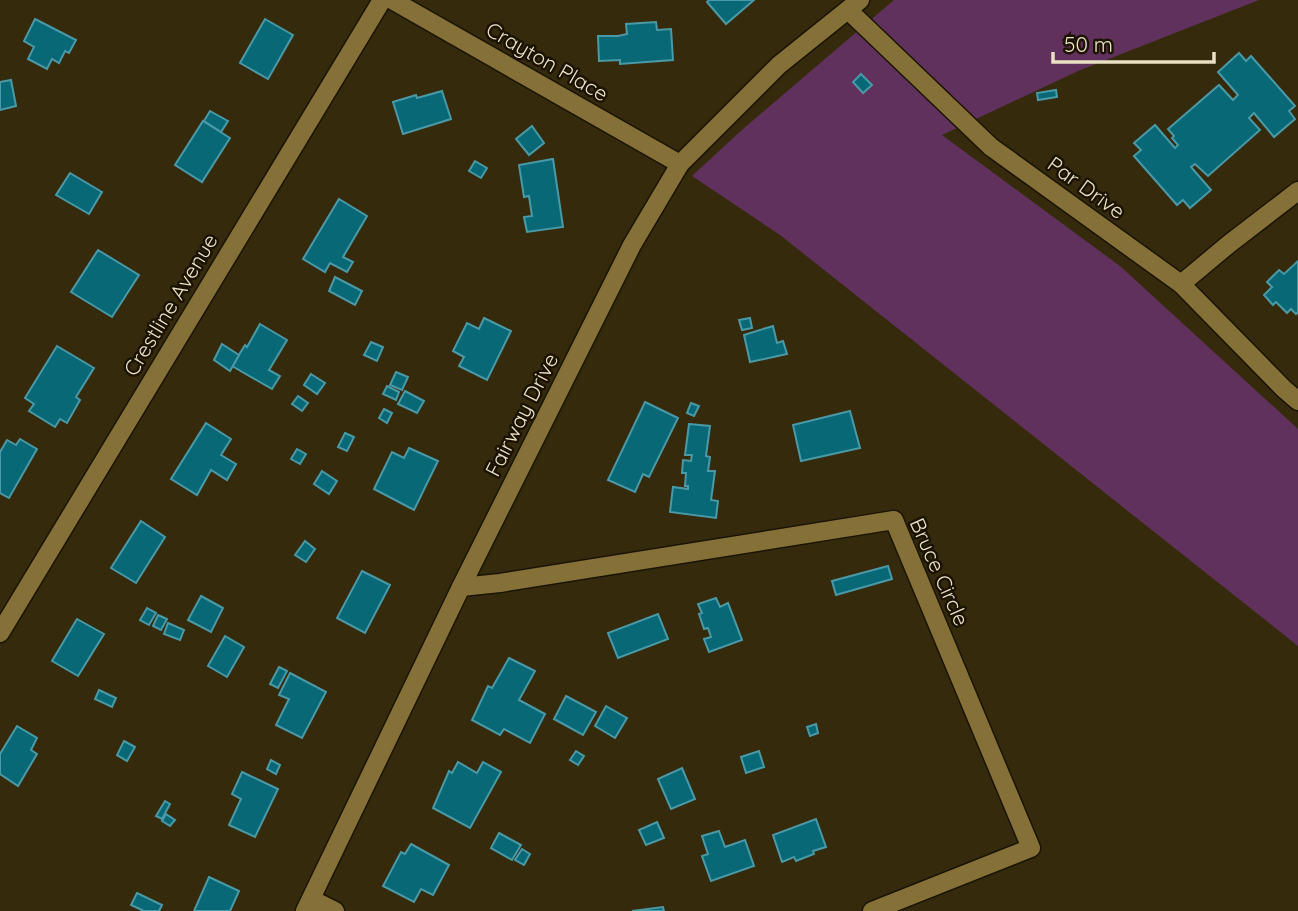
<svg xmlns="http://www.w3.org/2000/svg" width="1298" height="911" font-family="Quicksand,sans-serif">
	<rect width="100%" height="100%" fill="#352b0c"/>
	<!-- green -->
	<polygon fill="#61315d" points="894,0 1259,0 1078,71 942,135 1120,266 1298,429 1298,646 780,235 692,176 744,128"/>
	<!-- building -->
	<g fill="#096875" stroke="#4a99a7" stroke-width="2">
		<polygon points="709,0 754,0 726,24 707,2"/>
		<polygon points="35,19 76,40 69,53 65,51 59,63 52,59 47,69 28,59 34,47 24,41"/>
		<polygon points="265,19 293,35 268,79 240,63"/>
		<polygon points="656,22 657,30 671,29 673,60 620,64 620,60 599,61 598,36 618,36 627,34 626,24"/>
		<polygon points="1239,53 1246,61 1251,56 1295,106 1289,111 1295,119 1274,137 1254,113 1249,118 1260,130 1208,176 1195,164 1191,167 1211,190 1190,208 1183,200 1177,205 1134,156 1141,150 1134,143 1155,125 1175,148 1178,145 1172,138 1174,136 1168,129 1219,85 1233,100 1238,95 1218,72"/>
		<polygon points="861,74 872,85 863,93 853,82"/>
		<polygon points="11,80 16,106 0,110 0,82"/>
		<polygon points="1056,90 1057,97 1038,100 1037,93"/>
		<polygon points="442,91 451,119 403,134 393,102 416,95 417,98"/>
		<polygon points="210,111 228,121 221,132 204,121"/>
		<polygon points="203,121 230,138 202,182 175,165"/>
		<polygon points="532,126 544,143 529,155 516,139"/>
		<polygon points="553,159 563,227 527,232 524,217 532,216 529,196 524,197 519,165"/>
		<polygon points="475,161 487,168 481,178 469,171"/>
		<polygon points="70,173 102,192 89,214 56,195"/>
		<polygon points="339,199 367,216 343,257 353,262 347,272 330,263 325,272 303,259"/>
		<polygon points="98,250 139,275 112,317 71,292"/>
		<polygon points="1298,261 1298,312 1296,314 1291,309 1287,313 1276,302 1273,305 1264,295 1272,287 1267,282 1279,270 1284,274"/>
		<polygon points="335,277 362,291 355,305 329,291"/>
		<polygon points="484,318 511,331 487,380 459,366 464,357 453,351 467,323 479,329"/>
		<polygon points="750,318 752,328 742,330 739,320"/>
		<polygon points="260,324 287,340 269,370 280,376 272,389 232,366 245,345 247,347"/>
		<polygon points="773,326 777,343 783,341 787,354 750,362 744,335"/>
		<polygon points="371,342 383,347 377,361 364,355"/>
		<polygon points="222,344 239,355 230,371 214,360"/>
		<polygon points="57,346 94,368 76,397 80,400 67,423 60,419 55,427 29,411 34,404 25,398"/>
		<polygon points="396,372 408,377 402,390 390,385"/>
		<polygon points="311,374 325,383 317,394 304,385"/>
		<polygon points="387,386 399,392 396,400 383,394"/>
		<polygon points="405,391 424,401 417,413 398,404"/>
		<polygon points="298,396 308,403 302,411 292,404"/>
		<polygon points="645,402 678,418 649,477 643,474 635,492 608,480"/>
		<polygon points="691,403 699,406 694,416 687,413"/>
		<polygon points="384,409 392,413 387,423 379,418"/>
		<polygon points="850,411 860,448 801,461 793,425"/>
		<polygon points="206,423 231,439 221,455 236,464 227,480 211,470 197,495 171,479"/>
		<polygon points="689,424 710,426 706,456 710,457 708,471 715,471 711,500 718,501 716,518 670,512 673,487 688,489 688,486 685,486 686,473 682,473 683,460 691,461 692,455 685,455"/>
		<polygon points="345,433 354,437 347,451 338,447"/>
		<polygon points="20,439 37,449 9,498 0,493 0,452 7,440 16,445"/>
		<polygon points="409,448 438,461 414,510 374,489 392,452 404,458"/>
		<polygon points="297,449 306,454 300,464 291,459"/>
		<polygon points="322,471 337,481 329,494 314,484"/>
		<polygon points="141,521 165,537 136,583 111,568"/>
		<polygon points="305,541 315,549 306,562 295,555"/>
		<polygon points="888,566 892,579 836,595 832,581"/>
		<polygon points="362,571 390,585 365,633 337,618"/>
		<polygon points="201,596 223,608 211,632 188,620"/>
		<polygon points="716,598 720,607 728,603 742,640 709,652 704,639 711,637 708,628 704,629 699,614 702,613 698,604"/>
		<polygon points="147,608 156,613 149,625 140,620"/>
		<polygon points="658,614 668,639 618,658 608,633"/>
		<polygon points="158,615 167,619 161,630 153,626"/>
		<polygon points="77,619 104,634 78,676 52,661"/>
		<polygon points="168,623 184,630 180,640 164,634"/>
		<polygon points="225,636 244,647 227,677 208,666"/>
		<polygon points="509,658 535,671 519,700 545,714 530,743 504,729 500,735 472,720 488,686 492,688"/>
		<polygon points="279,667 287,671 278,688 270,684"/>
		<polygon points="290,673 326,692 302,738 276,725 289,699 279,695"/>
		<polygon points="99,690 116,698 112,707 95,699"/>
		<polygon points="566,696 596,712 583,735 554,719"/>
		<polygon points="606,706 627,718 615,738 595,726"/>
		<polygon points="816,724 818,733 810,736 807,727"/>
		<polygon points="17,726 37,738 31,750 37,754 18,786 0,774 0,754"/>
		<polygon points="124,741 135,747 127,761 117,755"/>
		<polygon points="576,751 584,756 578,765 570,760"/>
		<polygon points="759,751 764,767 746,773 741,757"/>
		<polygon points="271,760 280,765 276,774 267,769"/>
		<polygon points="458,762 477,773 483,762 501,772 470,828 433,808 449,771 452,773"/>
		<polygon points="682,768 695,799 671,809 658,779"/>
		<polygon points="242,772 278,789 255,837 229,825 241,799 232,794"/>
		<polygon points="165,801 170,804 162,819 156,816"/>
		<polygon points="166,814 175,820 170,826 162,821"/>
		<polygon points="816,819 826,847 813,851 814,854 796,861 794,857 782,862 773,835"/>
		<polygon points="657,822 664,838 646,845 639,830"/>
		<polygon points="719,831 725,847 745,840 754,866 711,881 702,856 708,854 702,836"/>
		<polygon points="499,833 521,845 512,860 491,848"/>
		<polygon points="411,844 449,865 433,895 421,889 414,902 383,886 401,852 405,854"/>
		<polygon points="522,849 530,854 524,865 515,860"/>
		<polygon points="209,877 239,891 230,911 194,911"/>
		<polygon points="137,893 162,905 159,911 144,911 131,905"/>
		<polygon points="663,907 664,911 632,911"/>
	</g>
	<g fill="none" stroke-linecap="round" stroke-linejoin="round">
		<defs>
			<g id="minor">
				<polyline points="392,0 680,164"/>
				<polyline points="848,10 991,147 1181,284 1284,389 1298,401"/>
				<polyline points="1181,284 1229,244 1298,191"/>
				<polyline points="461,587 500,583 894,520 1031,848 872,911"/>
				<polyline points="0,633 382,0"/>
				<polyline points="311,899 335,911"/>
				<polyline points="305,911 461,587 632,245 680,164 779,65 860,0"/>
			</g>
		</defs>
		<!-- minor casing -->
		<use href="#minor" stroke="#1a1403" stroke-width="21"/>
		<!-- minor -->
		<use href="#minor" stroke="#857138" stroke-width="18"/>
	</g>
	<g text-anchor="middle" stroke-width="5" stroke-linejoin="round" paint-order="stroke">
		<!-- street labels -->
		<g font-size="21" fill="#eae0c3" stroke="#1b1300">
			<text transform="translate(547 62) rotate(30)" y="7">Crayton Place</text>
			<text transform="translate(1086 188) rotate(36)" y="7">Par Drive</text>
			<text transform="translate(171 305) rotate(-59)" y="7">Crestline Avenue</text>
			<text transform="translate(522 415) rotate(-63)" y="7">Fairway Drive</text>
			<text transform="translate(939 572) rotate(66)" y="7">Bruce Circle</text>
		</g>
	</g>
	<!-- scale -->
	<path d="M1053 52v10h161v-10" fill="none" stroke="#eae0c3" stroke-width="3.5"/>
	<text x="1064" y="52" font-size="21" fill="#eae0c3" stroke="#1b1300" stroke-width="5" paint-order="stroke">50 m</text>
</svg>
